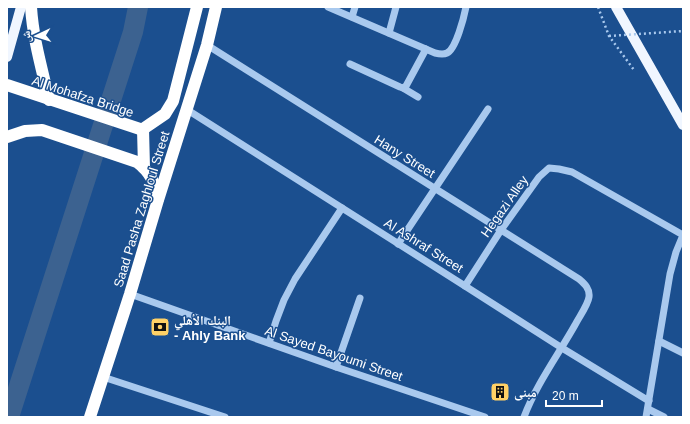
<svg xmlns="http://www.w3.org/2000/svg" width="690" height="424" font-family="Helvetica,'Noto Naskh Arabic',sans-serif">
	<rect width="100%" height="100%" fill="#1b4f8f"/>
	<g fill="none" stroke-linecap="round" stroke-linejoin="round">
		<!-- canal -->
		<polyline stroke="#3c6290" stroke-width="20" points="9,417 133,32 138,7"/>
		<!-- path -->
		<polyline stroke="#a9c9ee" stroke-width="2.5" stroke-dasharray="2 3" stroke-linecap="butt" points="598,7 609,36 634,70"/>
		<!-- minor -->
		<g stroke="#a9c9ee" stroke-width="7">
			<path d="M 328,7 L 435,53 C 439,54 443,55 447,53 C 456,49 464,17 466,7"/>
			<polyline points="352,17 355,7"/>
			<polyline points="389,33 396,7"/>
			<path d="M 207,45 L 579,279 C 585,284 590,289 589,297 C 588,305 579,317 575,325 C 558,355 536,385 524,417"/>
			<polyline points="350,64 400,87 403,88 406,86 426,49"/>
			<polyline points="403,88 418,97"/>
			<polyline points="186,109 465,286 562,348 649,401"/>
			<polyline points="398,244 488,109"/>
			<polyline points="465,286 501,230 539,177 549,168 559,169 572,172 683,235 676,252 670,274 646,417"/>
			<polyline points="130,294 336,367 485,417"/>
			<polyline points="659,341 683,353"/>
			<polyline points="269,343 276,321 284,300 295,279 342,208"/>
			<polyline points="336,367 360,298"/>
			<polyline points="103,377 225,417"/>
			<polyline points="648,409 664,417"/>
		</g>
		<!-- major -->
		<g stroke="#f0f6ff" stroke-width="10">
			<polyline points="616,7 683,125"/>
			<polyline points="7,57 21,7"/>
		</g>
		<!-- highway -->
		<g stroke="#fff" stroke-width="12">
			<path d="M 31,7 C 33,39 42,69 49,100"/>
			<polyline points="7,85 140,129 143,129 165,114 173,101 197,7"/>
			<polyline points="143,129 144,168"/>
			<path d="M 7,137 L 25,131 L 42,130 L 137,162 C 150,172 155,182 158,199"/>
			<polyline points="90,417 130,294 158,200 207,45 216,7"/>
		</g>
		<!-- path-bridge -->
		<polyline stroke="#a9c9ee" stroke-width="2.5" stroke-dasharray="2 3" stroke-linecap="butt" points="609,36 683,31"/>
	</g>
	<!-- icons -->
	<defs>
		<symbol id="bank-square" viewBox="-11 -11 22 22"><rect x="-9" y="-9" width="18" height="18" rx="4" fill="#ffd166" stroke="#1b4f8f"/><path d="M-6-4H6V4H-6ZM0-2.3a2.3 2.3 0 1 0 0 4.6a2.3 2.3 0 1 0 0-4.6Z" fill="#111"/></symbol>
		<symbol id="building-square" viewBox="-11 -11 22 22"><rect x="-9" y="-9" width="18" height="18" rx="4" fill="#ffd166" stroke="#1b4f8f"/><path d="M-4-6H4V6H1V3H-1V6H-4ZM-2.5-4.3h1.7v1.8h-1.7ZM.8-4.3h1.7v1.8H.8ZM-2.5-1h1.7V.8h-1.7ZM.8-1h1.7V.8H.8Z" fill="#111"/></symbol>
	</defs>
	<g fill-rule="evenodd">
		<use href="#bank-square" x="149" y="316" width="22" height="22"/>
		<use href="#building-square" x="489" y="381" width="22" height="22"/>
	</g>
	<g text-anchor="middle" stroke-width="3" stroke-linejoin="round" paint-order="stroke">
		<!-- street labels -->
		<g font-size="13" fill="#fff" stroke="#1b4f8f">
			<text transform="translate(83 96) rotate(18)" y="5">Al Mohafza Bridge</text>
			<text transform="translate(405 156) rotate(32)" y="5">Hany Street</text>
			<text transform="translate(504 206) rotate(-55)" y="5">Hegazi Alley</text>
			<text transform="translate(141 209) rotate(-73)" y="5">Saad Pasha Zaghloul Street</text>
			<text transform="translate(424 245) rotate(32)" y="5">Al Ashraf Street</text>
			<text transform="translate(334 353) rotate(19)" y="5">Al Sayed Bayoumi Street</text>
		</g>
		<!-- poi labels -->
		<g font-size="13" font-weight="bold" fill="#fff" stroke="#1b4f8f" text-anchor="start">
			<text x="174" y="325">البنك الأهلي<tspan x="174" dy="15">- Ahly Bank</tspan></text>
			<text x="514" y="397">مبنى</text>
		</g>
	</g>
	<!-- border -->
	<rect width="690" height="424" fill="none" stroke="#ffffff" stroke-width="16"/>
	<!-- north arrow -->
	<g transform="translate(36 36) rotate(266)" stroke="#1b4f8f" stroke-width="3" paint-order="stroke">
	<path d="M0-3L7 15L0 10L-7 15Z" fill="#ffffff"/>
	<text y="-6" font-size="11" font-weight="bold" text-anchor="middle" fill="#ffffff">ش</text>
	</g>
	<!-- scale -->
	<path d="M546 400v6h56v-6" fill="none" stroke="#ffffff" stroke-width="2"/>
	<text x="552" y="400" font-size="12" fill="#ffffff" stroke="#1b4f8f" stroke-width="3" paint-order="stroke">20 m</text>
</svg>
